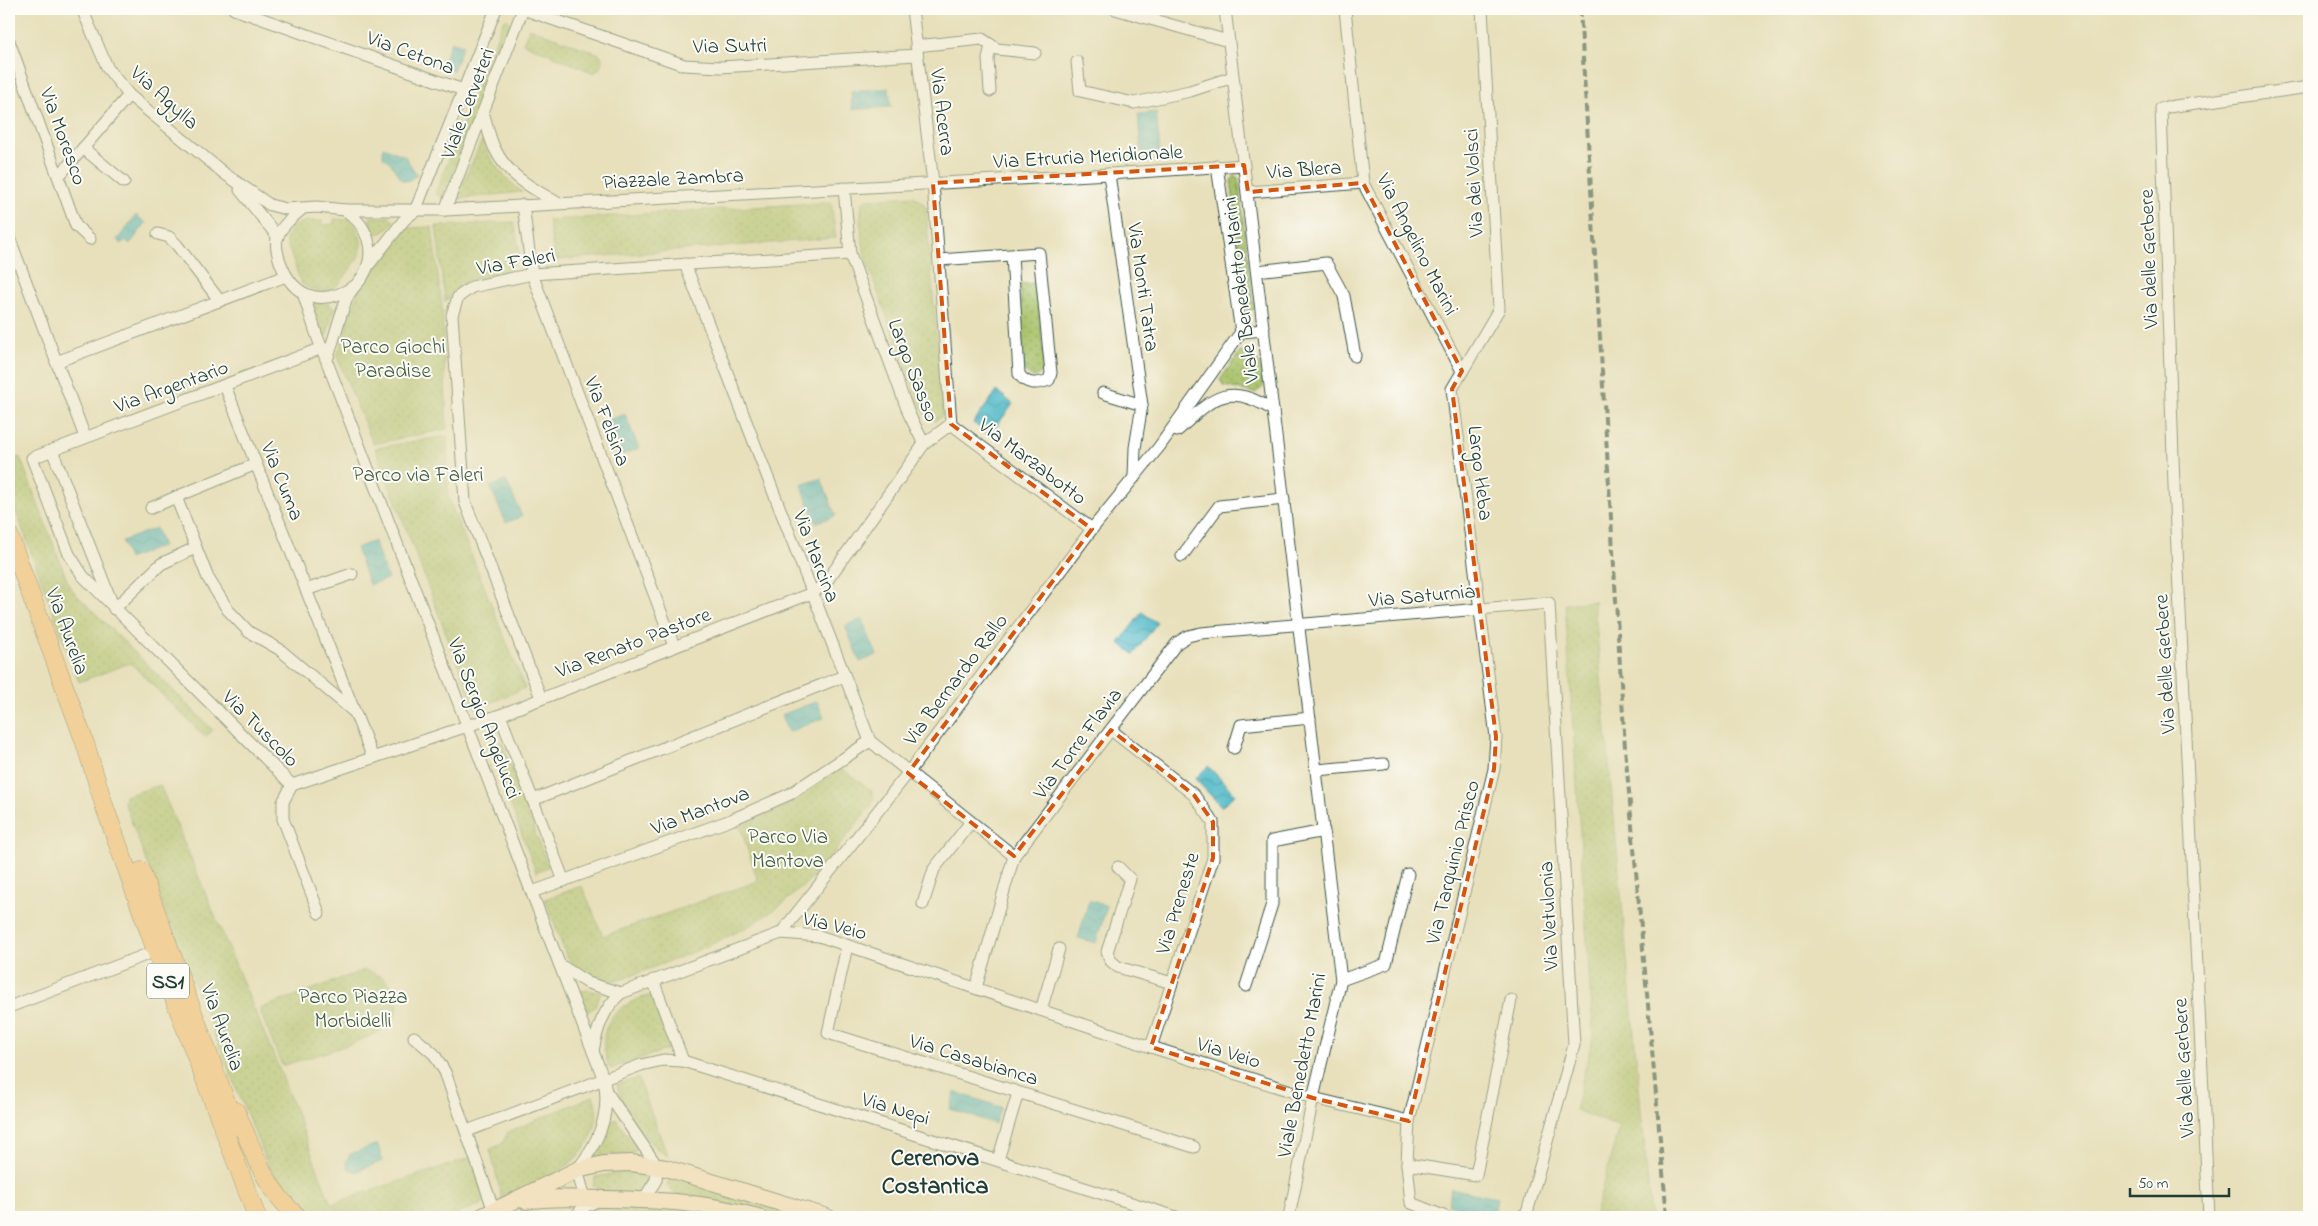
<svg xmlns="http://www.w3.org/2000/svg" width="2318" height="1226" font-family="'Indie Flower',sans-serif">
	<defs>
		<pattern id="grass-dots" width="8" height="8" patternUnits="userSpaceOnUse" patternTransform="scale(1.25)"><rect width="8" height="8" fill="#a7c167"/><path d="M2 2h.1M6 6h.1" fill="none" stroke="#879e56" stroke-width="1.8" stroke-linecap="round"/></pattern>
		<pattern id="water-waves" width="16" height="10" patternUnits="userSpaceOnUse" patternTransform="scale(1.25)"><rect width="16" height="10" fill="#4cb8c7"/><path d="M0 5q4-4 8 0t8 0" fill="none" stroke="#3f97a2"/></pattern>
	</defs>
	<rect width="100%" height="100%" fill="#fdfcf7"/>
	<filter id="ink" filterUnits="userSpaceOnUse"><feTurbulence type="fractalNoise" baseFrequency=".02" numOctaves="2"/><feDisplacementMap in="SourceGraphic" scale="10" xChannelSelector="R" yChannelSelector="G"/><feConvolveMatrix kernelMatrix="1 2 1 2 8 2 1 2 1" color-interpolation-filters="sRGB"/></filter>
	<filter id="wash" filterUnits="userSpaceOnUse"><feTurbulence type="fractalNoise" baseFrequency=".0096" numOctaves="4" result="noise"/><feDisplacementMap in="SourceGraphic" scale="20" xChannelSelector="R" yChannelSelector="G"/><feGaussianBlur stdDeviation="1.12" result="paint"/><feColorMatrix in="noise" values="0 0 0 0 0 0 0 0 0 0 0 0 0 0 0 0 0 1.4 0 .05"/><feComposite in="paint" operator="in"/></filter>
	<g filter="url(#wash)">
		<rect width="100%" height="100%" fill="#e8e0bb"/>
		<!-- grass -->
		<g fill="url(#grass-dots)" stroke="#637f4e">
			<polygon points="506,19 511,23 444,193 442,197 435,194 503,21"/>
			<path d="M 529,28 L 600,54 C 605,61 601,69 594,73 L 523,43 Z"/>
			<path d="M 482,140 C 491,162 503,177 522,192 L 456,199 Z"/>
			<polygon points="1235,176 1238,178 1254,309 1249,311 1246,309 1231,180"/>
			<polygon points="914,196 924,204 926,210 943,412 942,416 935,421 926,416 917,398 865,257 860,222 862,203 867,199"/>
			<polygon points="831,202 836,238 555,260 548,220"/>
			<path d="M 371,217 L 389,217 L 394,221 C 390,229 380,237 371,232 L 369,221 Z"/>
			<path d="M 334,219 L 351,220 C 356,227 360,233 361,241 C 362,252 358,258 352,267 C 337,288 327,301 301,283 L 286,241 C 287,221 306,221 322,221 L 322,225 L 334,224 Z"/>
			<polygon points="514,222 520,255 508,270 462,284 445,302 436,226"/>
			<polygon points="432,227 442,307 447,429 373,444 337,357 358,291 407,228"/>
			<polygon points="1036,283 1045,368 1036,377 1030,376 1024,371 1020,284"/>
			<polygon points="314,303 330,304 334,308 327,335 323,336 312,304"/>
			<path d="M 1240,352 C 1260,351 1263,371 1263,387 L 1255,393 L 1224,386 L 1220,380 Z"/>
			<polygon points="447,436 448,497 525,688 475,709 375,448"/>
			<polygon points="20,457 69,585 76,594 213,730 205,737 130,663 79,682 9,493 9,460"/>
			<polygon points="1594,601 1651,1217 1594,1217 1619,1127 1575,1110 1593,1036 1565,604"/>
			<polygon points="502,742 548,867 536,872 489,747"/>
			<path d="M 843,770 L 871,790 L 874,797 L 872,804 C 846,836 824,870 792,896 C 752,930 703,949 654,967 C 640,972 625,980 610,981 C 592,981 576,969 566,955 L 545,899 L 582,886 L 603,936 L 758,881 L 740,827 L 781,808 L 836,772 Z"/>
			<path d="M 160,785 L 279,1068 L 331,1204 L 472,1157 L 484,1199 L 482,1204 L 447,1217 L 309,1217 C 289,1202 277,1180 265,1159 L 167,917 L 124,802 L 125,796 Z"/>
			<path d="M 364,970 C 380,975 389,978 396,995 C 401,1007 395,1021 385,1028 C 360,1044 311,1056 282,1066 L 259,1009 Z"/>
			<polygon points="588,990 601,993 594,1008 585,1013 578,991"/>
			<path d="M 651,995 L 669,1049 L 610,1069 C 593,1030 612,1005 651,995 Z"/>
			<path d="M 638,1078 L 668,1156 C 647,1146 621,1107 617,1084 Z"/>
			<path d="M 593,1096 C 599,1110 598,1123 591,1137 C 573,1173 536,1183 502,1199 L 490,1149 L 502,1144 L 508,1132 Z"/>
			<polygon points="616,1119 636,1148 634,1153 593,1157 606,1138 610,1122"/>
			<path d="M 624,1172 L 643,1174 L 647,1183 L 644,1189 C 633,1195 603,1194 593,1186 L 595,1177 Z"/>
			<polygon points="674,1175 814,1217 775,1217 675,1194 667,1185 669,1179"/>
			<polygon points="603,1204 702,1210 700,1217 578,1217"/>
		</g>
		<!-- water -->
		<g fill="url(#water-waves)" stroke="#367a7e">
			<polygon points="451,41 463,45 453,71 441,67"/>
			<polygon points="889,88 891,107 852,110 851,91"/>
			<polygon points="1156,112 1160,151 1141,152 1138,114"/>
			<polygon points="383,147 405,156 417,175 408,181 402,180 389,161 383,157"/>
			<polygon points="136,215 146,223 130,244 125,240 122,244 117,240"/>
			<polygon points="997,391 1013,404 990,435 973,423"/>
			<polygon points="625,414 639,448 622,455 608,420"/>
			<polygon points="821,478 836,516 816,523 801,485"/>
			<polygon points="506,480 522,516 506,523 490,487"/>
			<polygon points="156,528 163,546 128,559 122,541"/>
			<polygon points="374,541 388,579 369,585 356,548"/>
			<polygon points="1142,612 1157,623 1134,654 1119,643"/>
			<polygon points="862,619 877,655 860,662 845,626"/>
			<polygon points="817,701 824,718 788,732 781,715"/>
			<polygon points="1208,766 1235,794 1222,807 1195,779"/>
			<polygon points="1089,900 1107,906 1096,943 1078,938"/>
			<polygon points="955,1092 1001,1107 995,1124 950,1109"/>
			<polygon points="377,1144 381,1152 382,1161 356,1172 348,1168 346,1162 350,1154"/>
			<polygon points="1451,1188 1497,1198 1494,1217 1448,1204"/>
		</g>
	</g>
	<g filter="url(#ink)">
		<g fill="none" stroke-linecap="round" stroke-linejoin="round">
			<defs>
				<g id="street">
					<polyline points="82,9 108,69 129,95 225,174 270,205 286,209 317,207 345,210 445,210 1109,174 1244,165"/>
					<polyline points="234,9 463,90"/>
					<polyline points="523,9 684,65 720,67 917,55"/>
					<polyline points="1115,9 1228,41"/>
					<polyline points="1225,9 1341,980 1313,1098 1289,1217"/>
					<polyline points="1345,9 1363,183 1462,371"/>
					<polyline points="9,41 76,226 90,239"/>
					<polyline points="916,46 982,39 997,49 1035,53"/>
					<polyline points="1077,62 1080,91 1134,103 1190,91 1233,77"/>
					<polyline points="990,91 988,59 991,45"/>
					<path d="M 483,112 C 487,124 489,138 495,149 C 507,175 532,188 556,202"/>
					<polyline points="83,148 124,182"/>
					<polyline points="1217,166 1241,332"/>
					<polyline points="1109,174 1142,405 1135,448 1134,478"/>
					<polyline points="59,176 129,95"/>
					<polyline points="844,188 850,254 909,414 924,444 951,424 933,183 912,9"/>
					<polyline points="240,190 278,237"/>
					<polyline points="1248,192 1363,183"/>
					<polyline points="523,205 532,274 674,646"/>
					<path d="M 302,209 C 293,217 281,226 277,238 C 275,248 279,260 283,269 C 297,300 325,305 353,287"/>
					<polyline points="445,210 523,9"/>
					<polyline points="158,234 169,237 177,245 220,301"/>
					<polyline points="9,237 85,437"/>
					<path d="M 939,260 L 1039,253 L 1051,373 L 1049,380 C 1038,384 1027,386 1019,374 L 1012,255"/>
					<polyline points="685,264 870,741 1014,856"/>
					<polyline points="367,267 404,220 415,211 496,9"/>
					<polyline points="1257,271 1326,263 1344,296 1355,356"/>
					<path d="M 303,293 L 317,336 L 604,1080 C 611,1115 598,1143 577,1170 L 585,1198"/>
					<polyline points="322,348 32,458 69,554 83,576 292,785 500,715 812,593 824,585 924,444"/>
					<path d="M 327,360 C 334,339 339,318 347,298 C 351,289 358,284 363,276 C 378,251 367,225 345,210"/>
					<polyline points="56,362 286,276"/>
					<polyline points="225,386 373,758"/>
					<polyline points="1103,393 1142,405"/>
					<polyline points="951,424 1092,529"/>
					<path d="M 1177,431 C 1213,398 1226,381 1273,410"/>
					<polyline points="52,450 112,603"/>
					<polyline points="256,464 176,497 208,578 228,610 249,632 279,649 353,711"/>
					<polyline points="151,508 176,497"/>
					<polyline points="1182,556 1219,506 1284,499"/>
					<polyline points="306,590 352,574"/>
					<polyline points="114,609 161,564 195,548"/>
					<polyline points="541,698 465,502 452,315 458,297 472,287 532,274 850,254"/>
					<polyline points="500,715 564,881"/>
					<polyline points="1111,730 1194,795 1213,822 1213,858 1151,1047"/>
					<polyline points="1234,748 1241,725 1310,718"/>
					<polyline points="1317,770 1384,764"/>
					<polyline points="292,785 283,802 283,819 319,913"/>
					<polyline points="533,800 844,676"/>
					<polyline points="1118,867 1130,879 1107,952 1111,961 1118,967 1172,983"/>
					<polyline points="532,892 731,820 790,794 870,741"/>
					<polyline points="923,904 934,869 970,823"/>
					<polyline points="781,933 908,773 1092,529 1159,447 1241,332 1264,330"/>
					<polyline points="847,946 828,1033 1194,1147"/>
					<polyline points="560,965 588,983 621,993"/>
					<polyline points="653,980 683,1061"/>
					<polyline points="1341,980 1386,964 1408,874"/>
					<polyline points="1246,986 1272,904 1272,841 1324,831"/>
					<polyline points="976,988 1014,856 1177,643 1188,636 1201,633 1549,603 1574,1045 1527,1213 1520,1217"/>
					<polyline points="9,1007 156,951"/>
					<polyline points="1041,1010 1059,949"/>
					<polyline points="414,1037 434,1054 445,1072 494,1211"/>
					<path d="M 593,1051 C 597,1028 604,1008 621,993 L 781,933 L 819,936 L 1151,1047 L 1313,1098 L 1409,1121"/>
					<polyline points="606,1091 657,1166 656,1180 644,1199"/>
					<polyline points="467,1131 641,1065 663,1060 683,1061 1176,1217"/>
					<polyline points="998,1160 1018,1093"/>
					<polyline points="1407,1164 1476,1175 1511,1000"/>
					<polyline points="575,1217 584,1207 597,1201"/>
					<polyline points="1446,1217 1411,1203 1407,1164 1409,1121 1494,769 1496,737 1452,389 1499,309 1482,9"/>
					<polyline points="2209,1217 2174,486 2161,108 2309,87"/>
				</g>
				<g id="secondary">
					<path d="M 526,1201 C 553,1196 579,1199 606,1199 C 662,1200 703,1202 758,1217"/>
					<polyline points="481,1217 577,1170 604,1164 631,1163 666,1168 827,1217"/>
				</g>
				<g id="primary">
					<polyline points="9,535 85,743 105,808 156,951 257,1217"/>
					<polyline points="141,871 235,1126"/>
					<path d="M 236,1111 C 253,1150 265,1189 298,1217"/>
				</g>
			</defs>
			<!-- street casing -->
			<use href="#street" stroke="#3d5548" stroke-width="13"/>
			<!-- secondary casing -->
			<use href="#secondary" stroke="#3d5548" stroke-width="18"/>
			<!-- primary casing -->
			<use href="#primary" stroke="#3d5548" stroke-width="19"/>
			<!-- street -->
			<use href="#street" stroke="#fff" stroke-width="11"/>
			<!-- secondary -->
			<use href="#secondary" stroke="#ffe4c6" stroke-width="16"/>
			<!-- primary -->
			<use href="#primary" stroke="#febc70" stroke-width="18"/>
			<!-- rail -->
			<polyline stroke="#1f3d34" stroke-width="4" stroke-dasharray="8 4" stroke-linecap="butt" points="1580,9 1625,748 1667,1217"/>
		</g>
	</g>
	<!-- marked area -->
	<path d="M0 0H2318V1226H0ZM 1244,165 L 1248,192 L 1363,183 L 1462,371 L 1452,389 L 1496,737 L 1494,769 L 1409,1121 L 1313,1098 L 1151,1047 L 1213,858 L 1213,822 L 1194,795 L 1111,730 L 1014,856 L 908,773 L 1092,529 L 951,424 L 933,183 Z" fill="#e8e0bb" fill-opacity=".55" fill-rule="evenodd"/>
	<path fill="none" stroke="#d45610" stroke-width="4" stroke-dasharray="10 6" stroke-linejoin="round" d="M 1244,165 L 1248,192 L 1363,183 L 1462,371 L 1452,389 L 1496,737 L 1494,769 L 1409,1121 L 1313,1098 L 1151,1047 L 1213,858 L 1213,822 L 1194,795 L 1111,730 L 1014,856 L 908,773 L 1092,529 L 951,424 L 933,183 Z"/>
	<g text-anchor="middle" stroke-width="4" stroke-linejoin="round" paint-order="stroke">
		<!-- shield labels -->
		<rect fill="#fdfcf7" stroke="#62766e" stroke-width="1" x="147" y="963.5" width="42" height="35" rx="4"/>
		<g font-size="20" font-weight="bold" fill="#1f3d34">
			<text x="168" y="988">SS1</text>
		</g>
		<!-- street labels -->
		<g font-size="21" fill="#1f3d34" stroke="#fdfcf7">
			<text transform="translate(730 45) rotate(-1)" y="7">Via Sutri</text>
			<text transform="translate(411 52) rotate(20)" y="7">Via Cetona</text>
			<text transform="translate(165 97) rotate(42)" y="7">Via Agylla</text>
			<text transform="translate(467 103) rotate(-69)" y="7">Viale Cerveteri</text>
			<text transform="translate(943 112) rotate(83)" y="7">Via Acerra</text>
			<text transform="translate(64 136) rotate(70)" y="7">Via Moresco</text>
			<text transform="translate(1088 156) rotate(-3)" y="7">Via Etruria Meridionale</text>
			<text transform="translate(1304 169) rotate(-4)" y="7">Via Blera</text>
			<text transform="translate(673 178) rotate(-3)" y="7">Piazzale Zambra</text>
			<text transform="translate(1473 183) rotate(-93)" y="7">Via dei Volsci</text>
			<text transform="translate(1418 244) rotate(63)" y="7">Via Angelino Marini</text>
			<text transform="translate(2148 259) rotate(-92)" y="7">Via delle Gerbere</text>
			<text transform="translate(516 261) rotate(-10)" y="7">Via Faleri</text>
			<text transform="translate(1144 287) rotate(82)" y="7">Via Monti Tatra</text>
			<text transform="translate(1240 290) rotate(-97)" y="7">Viale Benedetto Marini</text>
			<text transform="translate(914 370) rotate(69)" y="7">Largo Sasso</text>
			<text transform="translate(171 386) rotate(-20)" y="7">Via Argentario</text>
			<text transform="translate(608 421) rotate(69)" y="7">Via Felsina</text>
			<text transform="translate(1033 461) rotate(37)" y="7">Via Marzabotto</text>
			<text transform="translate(1481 473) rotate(83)" y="7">Largo Heba</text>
			<text transform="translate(283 481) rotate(68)" y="7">Via Cuma</text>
			<text transform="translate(817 556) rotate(69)" y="7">Via Marcina</text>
			<text transform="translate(1422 595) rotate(-5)" y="7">Via Saturnia</text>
			<text transform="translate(68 631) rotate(70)" y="7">Via Aurelia</text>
			<text transform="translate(633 642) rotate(-21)" y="7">Via Renato Pastore</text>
			<text transform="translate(2164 664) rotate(-93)" y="7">Via delle Gerbere</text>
			<text transform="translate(955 679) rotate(-53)" y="7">Via Bernardo Rallo</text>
			<text transform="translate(485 718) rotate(69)" y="7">Via Sergio Angelucci</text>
			<text transform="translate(261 728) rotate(45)" y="7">Via Tuscolo</text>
			<text transform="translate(1077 743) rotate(-53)" y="7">Via Torre Flavia</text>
			<text transform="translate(700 810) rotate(-21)" y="7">Via Mantova</text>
			<text transform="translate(1452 862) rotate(-76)" y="7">Via Tarquinio Prisco</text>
			<text transform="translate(1177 903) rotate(-73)" y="7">Via Preneste</text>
			<text transform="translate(1548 916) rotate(-93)" y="7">Via Vetulonia</text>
			<text transform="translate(835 925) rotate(14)" y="7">Via Veio</text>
			<text transform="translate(223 1027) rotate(70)" y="7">Via Aurelia</text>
			<text transform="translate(1229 1052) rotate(17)" y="7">Via Veio</text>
			<text transform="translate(974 1059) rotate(17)" y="7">Via Casabianca</text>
			<text transform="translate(1301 1065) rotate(-79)" y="7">Viale Benedetto Marini</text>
			<text transform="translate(2183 1068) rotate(-93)" y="7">Via delle Gerbere</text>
			<text transform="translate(896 1108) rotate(17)" y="7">Via Nepi</text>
		</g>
		<!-- park labels -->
		<g font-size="21" fill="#415e41" stroke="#fdfcf7">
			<text x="393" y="353">Parco Giochi<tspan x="393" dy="24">Paradise</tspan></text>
			<text x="418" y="481">Parco via Faleri</text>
			<text x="788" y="843">Parco Via<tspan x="788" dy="24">Mantova</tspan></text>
			<text x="353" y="1003">Parco Piazza<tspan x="353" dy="24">Morbidelli</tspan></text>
		</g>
		<!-- quarter labels -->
		<g font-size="24" font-weight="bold" fill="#1f3d34" stroke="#fdfcf7">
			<text x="935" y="1165">Cerenova<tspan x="935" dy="28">Costantica</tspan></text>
		</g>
	</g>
	<!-- margin -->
	<rect width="2318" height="1226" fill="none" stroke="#fdfcf7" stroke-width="30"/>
	<!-- scale -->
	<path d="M2130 1188v8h99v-8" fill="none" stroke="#1f3d34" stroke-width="2.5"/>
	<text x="2138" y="1188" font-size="15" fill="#1f3d34" stroke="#fdfcf7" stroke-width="4" paint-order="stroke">50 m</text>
</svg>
